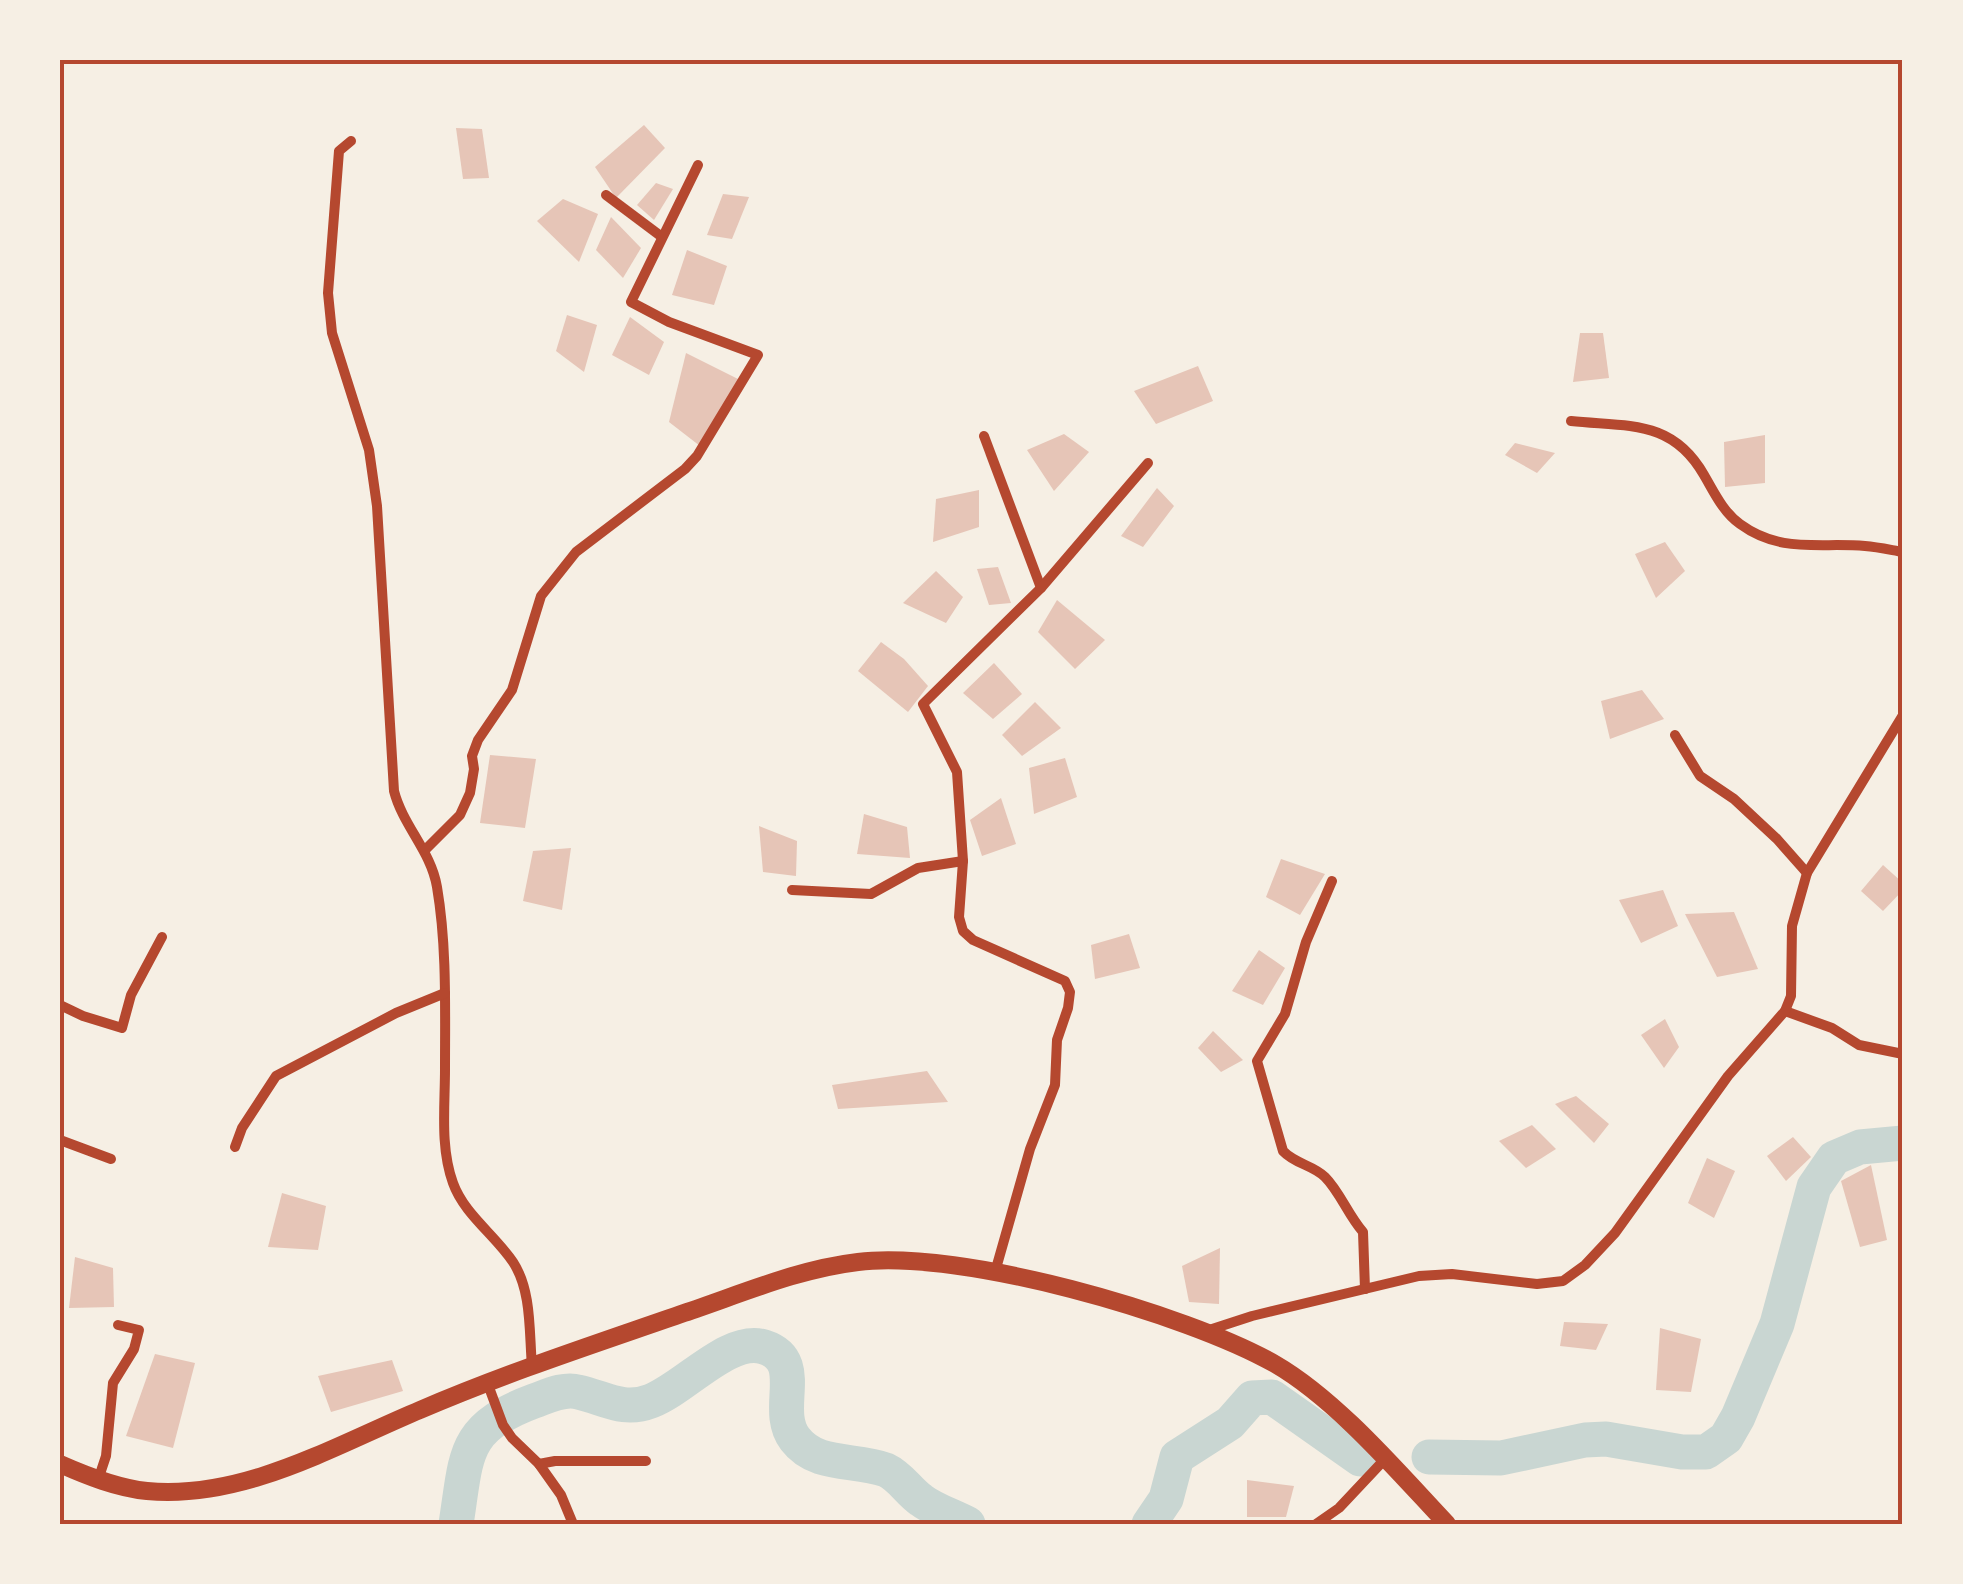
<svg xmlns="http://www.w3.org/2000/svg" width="1963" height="1584" font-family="'Sofia Sans Condensed',sans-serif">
	<rect width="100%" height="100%" fill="#f6efe4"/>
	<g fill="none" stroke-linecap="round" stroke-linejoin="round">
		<!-- river -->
		<g stroke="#c9d6d2" stroke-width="35">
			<polyline points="1429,1457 1501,1458 1585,1440 1606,1439 1682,1452 1706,1452 1726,1438 1738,1417 1777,1324 1814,1187 1834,1158 1860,1147 1903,1143"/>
			<path d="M 456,1524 C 467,1455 461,1428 534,1401 C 548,1396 564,1388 578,1392 C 605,1398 623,1412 651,1401 C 685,1388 729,1336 764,1347 C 808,1361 772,1409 795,1439 C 817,1468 855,1458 886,1470 C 901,1477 908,1491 921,1500 C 934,1510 953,1516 968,1524"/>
			<polyline points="1149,1524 1166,1499 1177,1457 1230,1423 1252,1398 1272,1397 1360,1459"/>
		</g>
	</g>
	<!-- building -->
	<g fill="#e6c5b7">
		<polygon points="644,125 665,148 616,198 595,167"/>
		<polygon points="456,128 482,129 489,178 463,179"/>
		<polygon points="656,183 673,189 654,220 637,205"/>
		<polygon points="723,194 749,197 732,239 707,235"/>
		<polygon points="563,199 598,214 579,262 537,221"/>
		<polygon points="611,217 641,248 623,278 596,250"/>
		<polygon points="687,250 727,266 714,305 672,295"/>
		<polygon points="567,315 597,325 584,372 556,351"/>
		<polygon points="630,317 664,342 649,375 612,355"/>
		<polygon points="1580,333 1603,333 1609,378 1573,382"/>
		<polygon points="686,353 740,380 700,446 669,422"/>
		<polygon points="1198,366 1213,401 1156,424 1134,391"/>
		<polygon points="1064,434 1089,452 1054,491 1027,450"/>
		<polygon points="1765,435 1765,483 1725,487 1724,442"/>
		<polygon points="1515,443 1555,453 1537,473 1505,455"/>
		<polygon points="1157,488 1174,506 1143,547 1121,536"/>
		<polygon points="979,490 979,527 933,542 936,499"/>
		<polygon points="1665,542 1685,571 1656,598 1635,554"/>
		<polygon points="998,567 1011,603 989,605 977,569"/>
		<polygon points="936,571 963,597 946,623 903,603"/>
		<polygon points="1057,600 1105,640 1075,669 1038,632"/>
		<polygon points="881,642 904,659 928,686 908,712 858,671"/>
		<polygon points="994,663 1022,694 993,719 963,693"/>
		<polygon points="1642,690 1664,719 1610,739 1601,701"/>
		<polygon points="1035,702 1061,728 1022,756 1002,735"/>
		<polygon points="490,755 536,759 525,828 480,823"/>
		<polygon points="1065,758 1077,797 1034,814 1029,768"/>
		<polygon points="1001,798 1016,844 982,856 970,820"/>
		<polygon points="864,814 907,827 910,858 857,854"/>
		<polygon points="759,826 797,841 796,876 763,872"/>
		<polygon points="571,848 562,910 523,901 533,851"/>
		<polygon points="1281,859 1325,874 1300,915 1266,897"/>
		<polygon points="1883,865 1903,883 1903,890 1883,911 1861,891"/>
		<polygon points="1663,890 1678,926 1641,943 1619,900"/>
		<polygon points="1734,912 1758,969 1717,977 1685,914"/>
		<polygon points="1129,934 1140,968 1095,979 1091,945"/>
		<polygon points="1259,950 1285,968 1263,1005 1232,991"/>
		<polygon points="1665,1019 1679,1047 1664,1068 1641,1035"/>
		<polygon points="1213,1031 1243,1060 1221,1072 1198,1048"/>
		<polygon points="927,1071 948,1102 838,1109 832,1085"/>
		<polygon points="1576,1096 1609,1124 1594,1143 1555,1104"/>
		<polygon points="1532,1125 1556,1149 1526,1168 1499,1141"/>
		<polygon points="1793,1137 1811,1157 1786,1181 1767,1156"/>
		<polygon points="1707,1158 1735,1171 1714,1218 1688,1203"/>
		<polygon points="1871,1165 1887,1240 1860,1247 1841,1181"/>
		<polygon points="282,1193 326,1206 318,1250 268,1247"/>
		<polygon points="1220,1248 1219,1304 1189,1302 1182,1266"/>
		<polygon points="75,1257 113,1268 114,1307 69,1308"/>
		<polygon points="1564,1322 1608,1324 1596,1350 1560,1346"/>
		<polygon points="1660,1328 1701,1339 1691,1392 1656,1390"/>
		<polygon points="155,1354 195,1363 173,1448 126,1436"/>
		<polygon points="392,1360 403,1391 331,1412 318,1376"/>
		<polygon points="1247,1480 1294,1486 1286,1517 1247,1517"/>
	</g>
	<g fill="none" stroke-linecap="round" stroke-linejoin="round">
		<!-- minor -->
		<g stroke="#b5482f" stroke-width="10">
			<path d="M 351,141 L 339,151 L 328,293 L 332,333 L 369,450 L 377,506 L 394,791 C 403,826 431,851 437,887 C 447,946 445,1009 445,1069 C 445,1107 440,1147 453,1183 C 464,1214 495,1235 513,1262 C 532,1291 529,1332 532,1366"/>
			<polyline points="606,195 662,237"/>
			<path d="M 1571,421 C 1628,427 1672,419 1704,475 C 1714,492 1723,512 1740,524 C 1781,554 1820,542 1865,546 C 1878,547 1891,550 1903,552"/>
			<polyline points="984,436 1041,588"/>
			<polyline points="1675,735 1700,776 1734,799 1777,839 1807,873"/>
			<polyline points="425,850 460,815 470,793 474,769 472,756 478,740 512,690 541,596 576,552 685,469 697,456 758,355 669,322 631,302 698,165"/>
			<path d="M 1332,881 L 1306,942 L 1285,1014 L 1257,1061 L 1283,1151 C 1295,1164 1313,1165 1325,1177 C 1340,1192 1348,1215 1363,1232 L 1365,1289"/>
			<polyline points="792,890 871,894 918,868 963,861"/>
			<polyline points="60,1005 83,1016 122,1028 131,995 162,937"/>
			<polyline points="1785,1011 1832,1028 1859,1045 1903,1054"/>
			<polyline points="60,1140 111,1159"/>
			<polyline points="235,1147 242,1128 276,1076 396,1013 445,993"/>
			<polyline points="995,1272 1030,1149 1055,1085 1057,1040 1068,1008 1070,992 1065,981 973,940 963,931 959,917 963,861 957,772 923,704 1041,588 1148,463"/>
			<polyline points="1206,1331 1252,1316 1419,1276 1452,1274 1537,1284 1563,1281 1585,1265 1615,1233 1728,1076 1785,1011 1791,996 1792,926 1807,873 1903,715"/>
			<polyline points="487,1382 503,1425 512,1438 539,1464 561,1495 573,1524"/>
			<polyline points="539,1464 555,1461 646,1461"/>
			<polyline points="98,1480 106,1456 113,1383 134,1349 139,1330 118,1325"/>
			<polyline points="1316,1524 1339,1508 1386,1458"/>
		</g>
		<!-- primary -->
		<path stroke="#b5482f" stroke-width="18" d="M 60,1464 C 87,1476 117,1488 147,1491 C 243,1500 334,1446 420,1410 C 506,1373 595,1344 684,1313 C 741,1294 798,1269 858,1262 C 960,1249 1185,1313 1275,1364 C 1337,1400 1398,1472 1447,1524"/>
	</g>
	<!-- border -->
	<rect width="1963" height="1584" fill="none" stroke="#f6efe4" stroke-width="125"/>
	<rect x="62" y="62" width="1838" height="1460" fill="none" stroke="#b5482f" stroke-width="4"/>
</svg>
